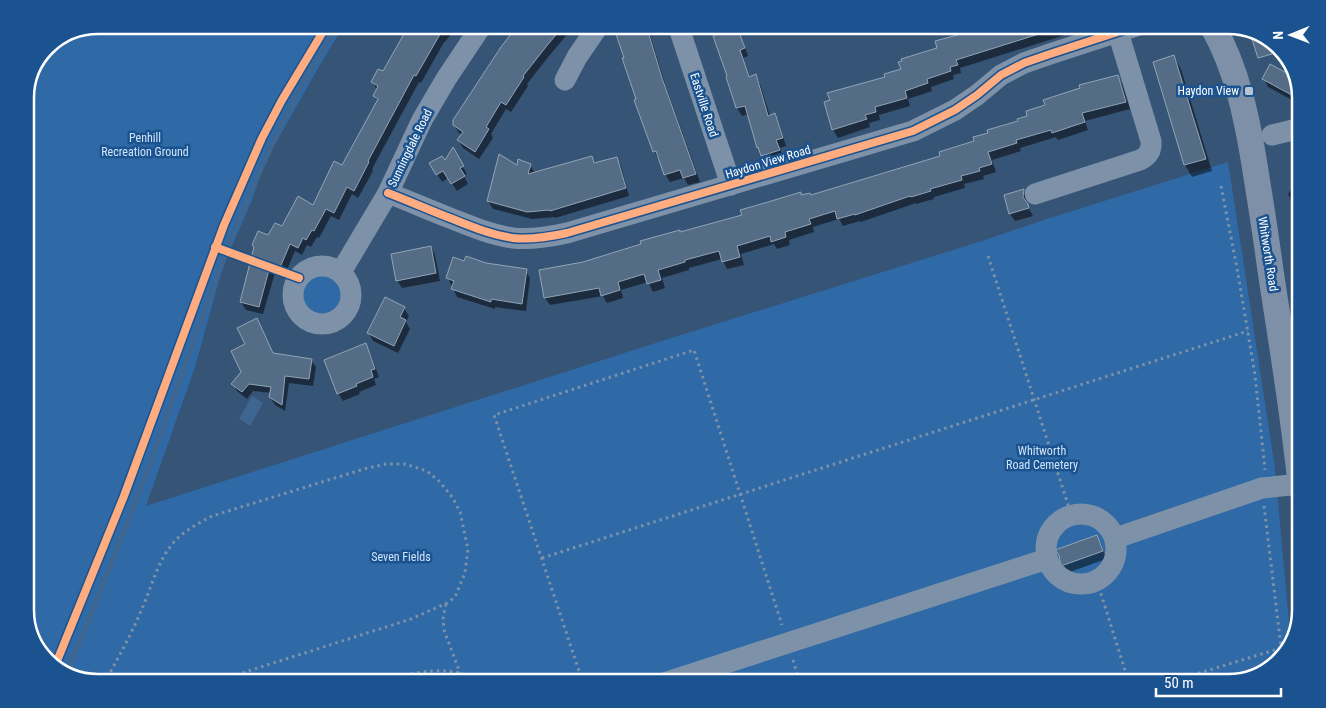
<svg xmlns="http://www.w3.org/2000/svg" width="1326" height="708" font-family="'Roboto Condensed',sans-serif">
	<rect width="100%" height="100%" fill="#365475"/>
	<!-- green -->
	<g fill="#2f6aa6">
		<polygon points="98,25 344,25 317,70 266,160 252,200 228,255 219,280 195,367 146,506 665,340 985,240 1047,219 1228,162 1275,468 1291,645 1265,673 1228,683 98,683 65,675 37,651 25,615 25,93 47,46"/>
		<circle cx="322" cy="296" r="21"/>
	</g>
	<!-- water -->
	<polygon fill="#3f6691" points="252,396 263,403 250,426 239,419"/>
	<!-- shadow -->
	<g fill="#0007">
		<polygon points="410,25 459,25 443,44 421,83 419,82 372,169 373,171 358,198 352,194 339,220 331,216 319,238 317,237 311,247 307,245 302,255 295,251 284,277 275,273 263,314 246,310 241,302 269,237 314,206 343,167 378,102 374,96 377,90 373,82 383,73"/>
		<polygon points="520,25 568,25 571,30 549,56 527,84 528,86 511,112 506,109 491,134 493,138 479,159 463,148 458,140 462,135 459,133 454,125"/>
		<polygon points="614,25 647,25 666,87 700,182 688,185 684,178 670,182 665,174 655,152 635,101 637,100 626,58"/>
		<polygon points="710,25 731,25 734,34 738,33 743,41 748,56 743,58 750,78 756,76 760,84 770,116 775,115 779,123 786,146 780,148 783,158 767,163 758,147 748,114 742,116 737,108 728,77 729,77"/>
		<polygon points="801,25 820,25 804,30"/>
		<polygon points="984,25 1097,25 960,68 961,73 953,75 954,79 931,87 932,91 908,99 910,106 879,115 880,120 869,123 870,127 838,138 833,130 825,103 886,78 938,49 985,29"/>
		<polygon points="1174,57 1181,69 1212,171 1192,177 1185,165 1154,62"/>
		<polygon points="1117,76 1122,84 1130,109 1085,121 1088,130 1058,140 1056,137 1020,148 1021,151 992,160 996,172 983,176 984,179 964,184 965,188 934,197 934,199 916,204 916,203 861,222 860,221 843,226 839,219 813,227 814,232 789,240 790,245 777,249 774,244 741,254 744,265 727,269 722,259 689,268 689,270 662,278 665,288 653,292 648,282 621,290 623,298 607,303 603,296 550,305 545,298 583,263 680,233 744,216 801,197 811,197 941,157 1019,122 1046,106"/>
		<polygon points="1264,79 1301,93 1301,105 1268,87"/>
		<polygon points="453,150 467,174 464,176 468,184 457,191 448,178 442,182 431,164 445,163"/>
		<polygon points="592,158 595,164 616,158 621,166 629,196 555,218 555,217 532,219 493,209 488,201 518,167 530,165 535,173"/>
		<polygon points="1301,176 1301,208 1292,202 1288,194"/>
		<polygon points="1023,190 1028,198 1027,205 1033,216 1015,221 1010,214"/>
		<polygon points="1301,228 1301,260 1299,248 1295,241 1293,229"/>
		<polygon points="431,247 435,255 440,281 402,288 397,280"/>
		<polygon points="465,262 485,264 526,271 530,278 526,311 495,307 495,309 457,297 448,278"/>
		<polygon points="404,308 409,316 406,322 410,329 398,353 373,341 369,333"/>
		<polygon points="366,345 370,353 379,377 374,379 376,385 359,392 360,394 343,401 338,393"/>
		<polygon points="273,354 311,360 316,367 313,386 289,383 285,411 275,405 270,397 271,393 253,391 247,399 237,391 233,384"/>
		<polygon points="1097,536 1101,544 1106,559 1067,573 1062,565"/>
	</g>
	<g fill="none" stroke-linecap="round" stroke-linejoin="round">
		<!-- stream -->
		<polyline stroke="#3f6691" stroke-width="5" points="65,675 85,630 148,470 229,243 259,173 280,128 301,87 338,25"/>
	</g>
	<!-- building -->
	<g fill="#546c86" stroke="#92a4b6">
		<polygon points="409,25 448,25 439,36 416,76 414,75 368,161 369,162 354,191 347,187 334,213 326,209 314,231 312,230 306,240 303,238 298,248 290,244 279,270 270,266 259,307 240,302 254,247 252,245 258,231 268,235 275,223 282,226 298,196 313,205 334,161 342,165 378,99 373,96 378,86 371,82 378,69 383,71"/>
		<polygon points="518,25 564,25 545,48 523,76 524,77 506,105 501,102 486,127 489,129 475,152 457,140 463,132 453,125 453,120 501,47"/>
		<polygon points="613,25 646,25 662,78 696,174 683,178 680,170 664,175 656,151 653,152 634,100 636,99 622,58 624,58"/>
		<polygon points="982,25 1058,25 1058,28 956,60 958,65 950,67 951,71 927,79 928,83 905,91 907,98 875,107 876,112 865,115 867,119 832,130 824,102 830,100 827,93 885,77 884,74 901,69 898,62 902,61 901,59 937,48 935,41 983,28"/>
		<polygon points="732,29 733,34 739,32 745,48 740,50 749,77 756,74 768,116 775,113 783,138 776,140 780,150 761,156 758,147 757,148 745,106 736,108 726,77 727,76 713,36"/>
		<polygon points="1249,30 1261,33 1267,38 1272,54 1258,58"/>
		<polygon points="1174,55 1206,159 1184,165 1153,62"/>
		<polygon points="1270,64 1296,78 1301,93 1301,100 1262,79"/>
		<polygon points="1118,75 1126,102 1082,113 1085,122 1052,133 1051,130 1016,140 1017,143 988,152 992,164 979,168 980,171 961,176 962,180 930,189 931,191 911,197 910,196 855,215 855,214 837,219 835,211 809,219 811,224 785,232 786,237 771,242 770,236 737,246 740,257 722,262 719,251 685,260 685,262 658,270 661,280 647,284 644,274 618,282 620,290 601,296 599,288 544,298 539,270 583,262 641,244 640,241 680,230 680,232 742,215 740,210 768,202 801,192 801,195 810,193 811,195 940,156 939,152 974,141 973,137 988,133 987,130 1018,121 1017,119 1027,116 1026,111 1045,105 1043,100 1080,88 1079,85"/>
		<polygon points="453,147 464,166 460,168 465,176 451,184 443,171 436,175 429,163 442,156 445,160"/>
		<polygon points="499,154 517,165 518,159 531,164 528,174 592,156 594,163 617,157 626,188 550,211 549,210 527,212 487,201"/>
		<polygon points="1024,189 1023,197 1028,204 1029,208 1009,214 1004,195"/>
		<polygon points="431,246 436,273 396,281 391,254"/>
		<polygon points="466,256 486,263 527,269 522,304 491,299 491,302 451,289 454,281 446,278 453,257 464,261"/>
		<polygon points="385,297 405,307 400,317 406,320 394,346 367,333"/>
		<polygon points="257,318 273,353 312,359 309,379 285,376 282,405 269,397 271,387 249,384 242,392 231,384 241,372 231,351 245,344 237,328"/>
		<polygon points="366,343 375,369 371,370 373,377 356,384 357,386 337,394 324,360"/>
		<polygon points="1097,535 1103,551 1061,566 1059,555 1055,550"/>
	</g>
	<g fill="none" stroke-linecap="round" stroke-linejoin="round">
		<!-- path -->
		<g stroke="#7d92a8" stroke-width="3" stroke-dasharray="2.5 4" stroke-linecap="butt">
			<polyline points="1221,186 1237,268 1255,375 1265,470"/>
			<polyline points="988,256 1071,514"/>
			<polyline points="1264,506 1282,655"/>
			<polyline points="542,558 1248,331"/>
			<polyline points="1097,581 1129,683"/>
			<polyline points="446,604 443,619 444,630 460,673"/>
			<polyline points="793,660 800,683"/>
			<path d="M 104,683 C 119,657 133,631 144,604 C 153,582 159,559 174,542 C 185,530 199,523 212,516 L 364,469 L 386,464 L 405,464 L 427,471 L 439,481 L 453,498 L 460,512 L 468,549 L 465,573 L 455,597 L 447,603 L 411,619 L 242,673 L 203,683"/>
			<path d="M 373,683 C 406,675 450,660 481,683"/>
			<polyline points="583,683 494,415 694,350 782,625"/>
			<polyline points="1167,683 1281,648"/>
		</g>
		<!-- minor -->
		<g stroke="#7d92a8" stroke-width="21">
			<polyline points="678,25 731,185"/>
			<polyline points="565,80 577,57 599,25"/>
			<polyline points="1272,135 1301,128"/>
			<path d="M 388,193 C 409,201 429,210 450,218 C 470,226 491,235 513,238 C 531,240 549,237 567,233 L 913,131 L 955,110 L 977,95 L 1001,75 L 1024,63 L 1050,54 L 1139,25"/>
			<path d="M 1035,194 L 1140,160 C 1148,156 1152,151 1151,141 L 1118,32"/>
			<circle cx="322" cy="295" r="29"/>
			<polyline points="341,272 388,193 422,120 446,79 482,25"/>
			<circle cx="1081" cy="549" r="35"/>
			<polyline points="1116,538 1262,488 1300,484"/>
			<polyline points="664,683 1047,559"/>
		</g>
		<!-- major -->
		<path stroke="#7d90a7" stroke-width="26" d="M 1212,25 C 1238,70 1248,123 1256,174 C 1261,205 1266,236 1270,267 C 1281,341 1294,415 1301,489"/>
		<defs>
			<g id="cycleway">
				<path d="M 388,193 C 409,201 429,210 450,218 C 470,226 491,235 513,238 C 531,240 549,237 567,233 L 913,131 L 955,110 L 977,95 L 1001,75 L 1024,63 L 1050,54 L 1139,25"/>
				<polyline points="215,247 299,278"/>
				<polyline points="55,666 124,496 224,225 262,138 282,100 327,25"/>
			</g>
		</defs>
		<!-- cycleway casing -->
		<use href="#cycleway" stroke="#1b5390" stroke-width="11"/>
		<!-- cycleway -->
		<use href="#cycleway" stroke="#ffac80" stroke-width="8"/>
	</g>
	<!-- markers -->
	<rect fill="#b9c3cf" stroke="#1b5390" stroke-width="2" x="1244" y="86" width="10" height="10" rx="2.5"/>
	<g text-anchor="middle" stroke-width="5" stroke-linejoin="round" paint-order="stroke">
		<!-- poi labels -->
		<g font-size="12" fill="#fff" stroke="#1b5390" text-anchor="end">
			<text x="1239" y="95">Haydon View</text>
		</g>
		<!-- street labels -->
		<g font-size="12" fill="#fff" stroke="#1b5390">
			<text transform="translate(704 105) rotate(72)" y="4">Eastville Road</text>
			<text transform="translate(410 148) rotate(-64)" y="4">Sunningdale Road</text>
			<text transform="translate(768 162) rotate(-17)" y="4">Haydon View Road</text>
			<text transform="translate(1268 254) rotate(81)" y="4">Whitworth Road</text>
		</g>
		<!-- park labels -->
		<g font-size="12" fill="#cfe5fa" stroke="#1b5390">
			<text x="145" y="142">Penhill<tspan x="145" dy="14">Recreation Ground</tspan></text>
			<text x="1042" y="455">Whitworth<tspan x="1042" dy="14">Road Cemetery</tspan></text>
			<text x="401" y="561">Seven Fields</text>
		</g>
	</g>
	<!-- crop -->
	<path d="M0 0H1326V708H0ZM98 34H1228A64 64 0 0 1 1292 98V610A64 64 0 0 1 1228 674H98A64 64 0 0 1 34 610V98A64 64 0 0 1 98 34Z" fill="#1b5390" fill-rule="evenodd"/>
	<path fill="none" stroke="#fff" stroke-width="2.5" d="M98 34H1228A64 64 0 0 1 1292 98V610A64 64 0 0 1 1228 674H98A64 64 0 0 1 34 610V98A64 64 0 0 1 98 34Z"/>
	<!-- north arrow -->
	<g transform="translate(1291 35) rotate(269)" stroke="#1b5390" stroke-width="4" paint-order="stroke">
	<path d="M0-4L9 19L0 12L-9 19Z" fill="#ffffff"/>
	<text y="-8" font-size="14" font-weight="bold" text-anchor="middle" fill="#ffffff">N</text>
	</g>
	<!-- scale -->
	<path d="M1156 688v8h125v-8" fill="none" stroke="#ffffff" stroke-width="2.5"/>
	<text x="1164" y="688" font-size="15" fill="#ffffff" stroke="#1b5390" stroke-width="4" paint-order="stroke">50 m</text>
</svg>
